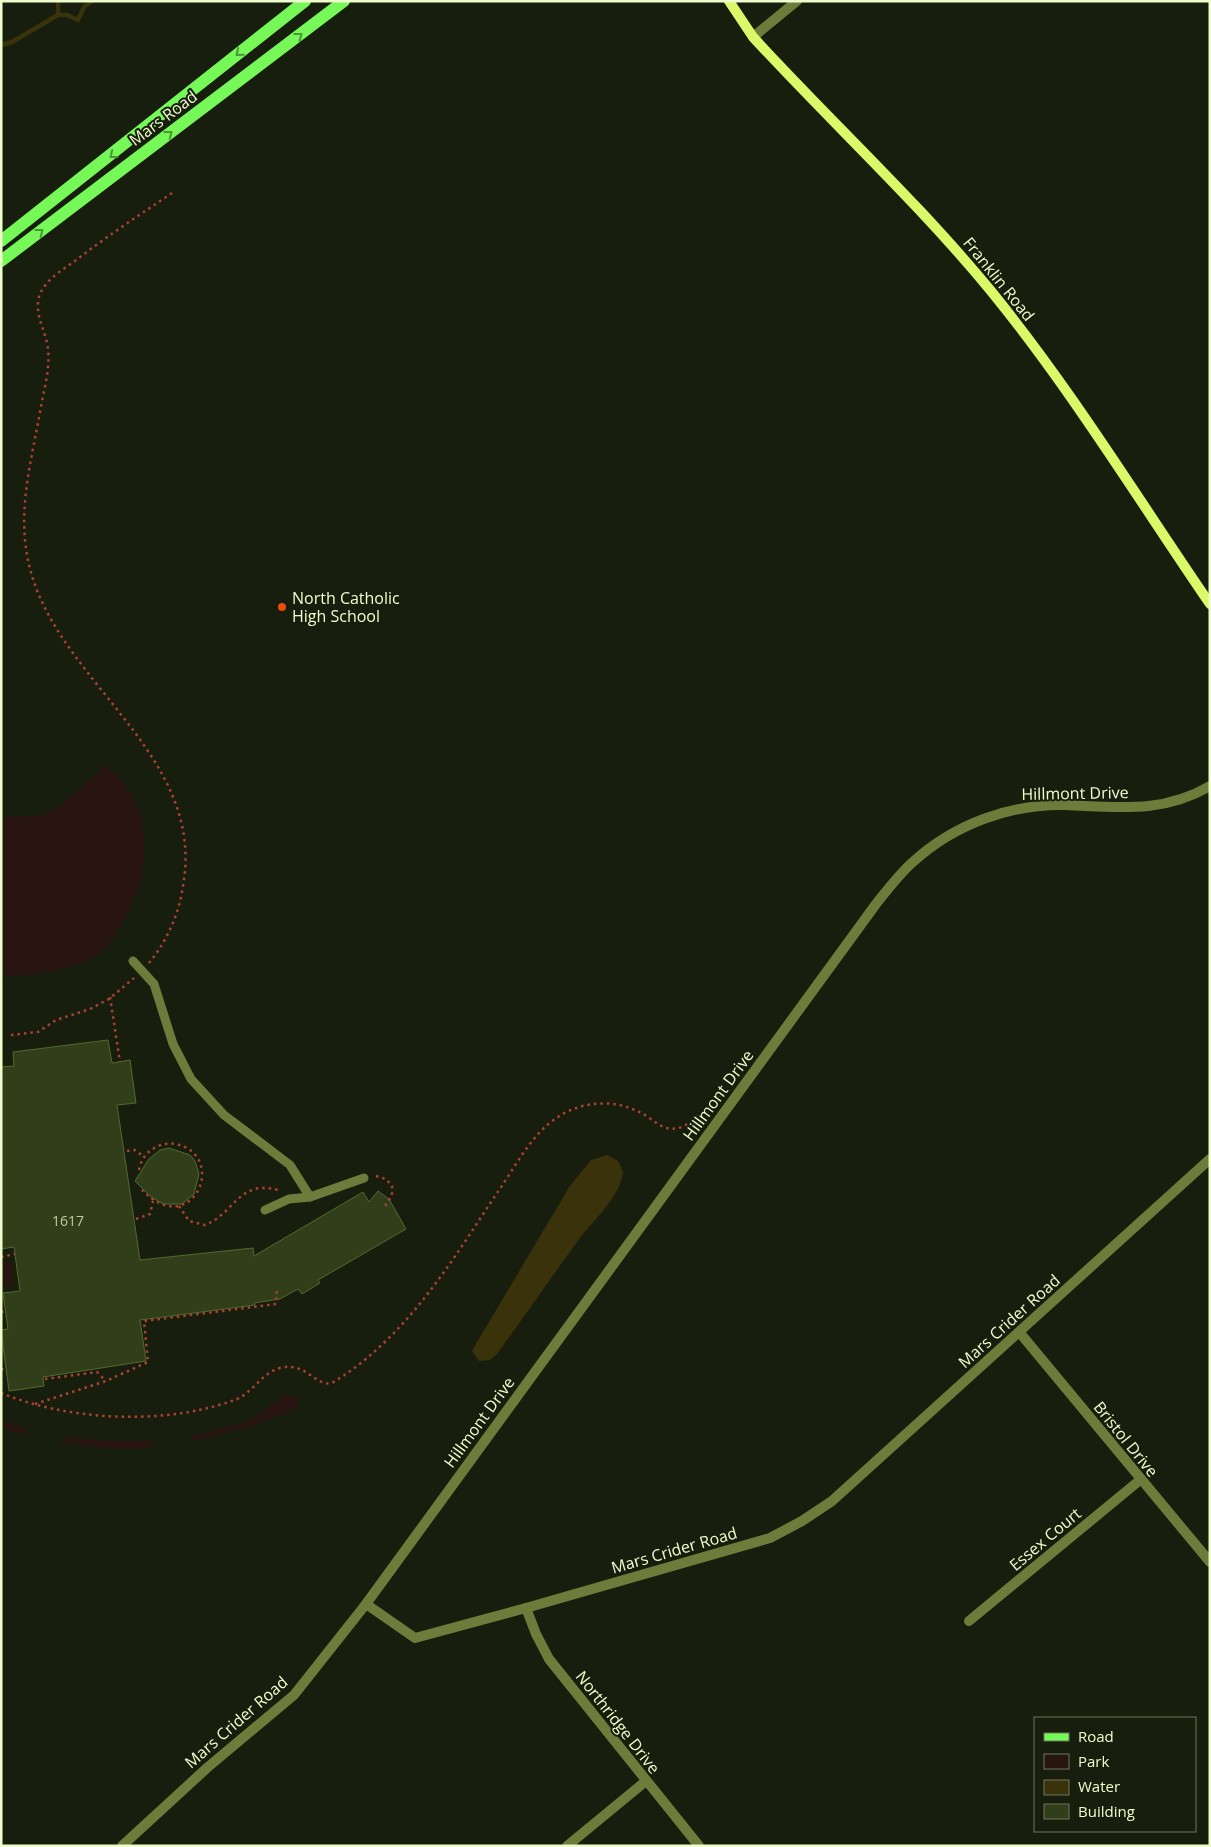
<svg xmlns="http://www.w3.org/2000/svg" width="1211" height="1847" font-family="'Open Sans',sans-serif">
	<rect width="100%" height="100%" fill="#181e0d"/>
	<!-- green -->
	<g fill="#281410">
		<path d="M 106,765 C 113,772 124,780 129,790 C 153,830 147,876 126,916 C 119,929 112,944 100,953 C 70,972 35,974 1,977 L 1,815 L 5,817 L 44,815 L 67,800 Z"/>
		<path d="M 9,1260 C 15,1269 15,1277 10,1286 L 1,1288 L 1,1261 Z"/>
		<polygon points="286,1394 297,1398 299,1402 297,1408 247,1428 191,1441 193,1436 246,1422 263,1412"/>
		<polygon points="1,1421 22,1427 27,1433 23,1434 1,1428"/>
		<path d="M 64,1437 L 110,1441 L 151,1441 L 155,1445 C 138,1453 82,1445 61,1442 Z"/>
	</g>
	<!-- water -->
	<path fill="#3a320b" d="M 607,1155 L 618,1161 L 623,1172 C 620,1198 592,1221 577,1242 C 550,1279 524,1317 497,1354 L 490,1360 L 479,1361 L 472,1351 L 477,1342 L 570,1186 L 591,1160 Z"/>
	<g fill="none" stroke-linecap="round" stroke-linejoin="round">
		<!-- stream -->
		<g stroke="#3a320b" stroke-width="4.5">
			<polyline points="58,15 67,15 78,20 84,7 92,1"/>
			<polyline points="1,45 12,42 58,15 58,1"/>
		</g>
	</g>
	<!-- building -->
	<g fill="#303f1a" stroke="#526a2d">
		<polygon points="108,1040 112,1063 130,1060 136,1103 117,1105 140,1260 253,1248 254,1256 363,1192 369,1202 378,1191 389,1199 406,1229 318,1280 320,1283 302,1294 298,1289 280,1299 254,1303 255,1305 140,1320 146,1361 43,1377 44,1386 9,1391 1,1330 8,1329 3,1293 20,1291 14,1247 1,1249 1,1067 14,1066 13,1052"/>
		<polygon points="169,1148 190,1155 195,1161 199,1174 194,1194 182,1204 163,1204 151,1197 135,1181 149,1159 160,1150"/>
	</g>
	<g fill="none" stroke-linecap="round" stroke-linejoin="round">
		<!-- path -->
		<g stroke="#ab4232" stroke-width="2.5" stroke-dasharray="2.5 4" stroke-linecap="butt">
			<path d="M 149,963 C 167,941 179,914 183,886 C 206,759 68,688 33,579 C 13,518 32,461 42,401 C 46,382 51,362 47,343 C 44,329 37,318 38,303 C 38,296 42,289 47,283 C 54,275 65,268 75,261 C 107,236 141,214 175,191"/>
			<polyline points="110,997 120,1062"/>
			<polyline points="11,1035 38,1032 56,1020 90,1009 109,999 134,978"/>
			<polyline points="127,1151 135,1150 144,1157"/>
			<path d="M 139,1170 C 141,1158 149,1149 161,1145 C 169,1142 179,1144 187,1148 C 224,1170 187,1237 142,1190"/>
			<polyline points="376,1176 386,1179 392,1186 392,1195 385,1206"/>
			<path d="M 179,1206 L 189,1221 L 205,1225 C 234,1214 239,1179 278,1190"/>
			<polyline points="136,1219 150,1214 153,1201"/>
			<polyline points="1,1257 15,1254"/>
			<polyline points="1,1312 6,1311"/>
			<polyline points="1,1369 6,1370"/>
			<polyline points="45,1379 97,1372 106,1381"/>
			<path d="M 1,1393 C 70,1421 166,1426 237,1399 C 253,1392 262,1373 280,1368 C 306,1361 315,1387 332,1383 C 406,1338 450,1264 497,1193 C 514,1169 530,1136 555,1119 C 580,1101 614,1098 641,1113 C 650,1117 658,1126 667,1128 C 679,1131 689,1124 697,1116 L 701,1119"/>
			<polyline points="35,1404 106,1381 148,1362 144,1321 276,1304 277,1289"/>
		</g>
		<!-- lane -->
		<g stroke="#6d7c3a" stroke-width="9">
			<polyline points="133,961 154,984 173,1044 191,1079 224,1115 290,1165 310,1197"/>
			<polyline points="265,1210 289,1199 310,1197 364,1178"/>
		</g>
		<!-- street -->
		<g stroke="#6d7c3a" stroke-width="10">
			<polyline points="753,37 797,1"/>
			<polyline points="1020,1333 1210,1562"/>
			<path d="M 366,1604 L 876,904 C 888,889 900,873 914,861 C 955,824 1010,804 1065,805 C 1117,807 1162,814 1210,786"/>
			<polyline points="526,1608 536,1634 549,1659 699,1846"/>
			<polyline points="969,1621 1140,1480"/>
			<polyline points="122,1846 208,1767 294,1695 366,1604 415,1638 526,1608 770,1538 802,1521 832,1501 1210,1159"/>
			<polyline points="567,1846 646,1781"/>
		</g>
		<!-- secondary -->
		<path stroke="#daf968" stroke-width="10" d="M 729,1 L 753,37 C 831,122 917,201 991,291 C 1071,389 1138,499 1210,604"/>
		<!-- primary -->
		<g stroke="#75f858" stroke-width="12">
			<polyline points="1,241 305,1"/>
			<polyline points="1,261 344,1"/>
		</g>
	</g>
	<!-- one-way arrows -->
	<defs><path id="oneway-chevron" d="M-2-3.5L2.5 0L-2 3.5" fill="none" stroke-width="1.6" stroke-linecap="round" stroke-linejoin="round" transform="scale(1.25)"/></defs>
	<g stroke="#4b9636">
		<use href="#oneway-chevron" transform="translate(299 36) rotate(-37)"/>
		<use href="#oneway-chevron" transform="translate(239 53) rotate(141)"/>
		<use href="#oneway-chevron" transform="translate(169 134) rotate(-37)"/>
		<use href="#oneway-chevron" transform="translate(113 155) rotate(142)"/>
		<use href="#oneway-chevron" transform="translate(40 232) rotate(-37)"/>
	</g>
	<!-- markers -->
	<circle fill="#ec4b09" stroke="#181e0d" stroke-width="2" cx="282" cy="607" r="5"/>
	<g text-anchor="middle" stroke-width="4" stroke-linejoin="round" paint-order="stroke">
		<!-- number labels -->
		<g font-size="14" fill="#becea0">
			<text x="68" y="1226">1617</text>
		</g>
		<!-- street labels -->
		<g font-size="16" fill="#eefdcc" stroke="#181e0d">
			<text transform="translate(163 118) rotate(-37)" y="6">Mars Road</text>
			<text transform="translate(999 279) rotate(51)" y="6">Franklin Road</text>
			<text transform="translate(1075 793) rotate(-1)" y="6">Hillmont Drive</text>
			<text transform="translate(718 1095) rotate(-54)" y="6">Hillmont Drive</text>
			<text transform="translate(1009 1321) rotate(-42)" y="6">Mars Crider Road</text>
			<text transform="translate(479 1422) rotate(-54)" y="6">Hillmont Drive</text>
			<text transform="translate(1126 1439) rotate(51)" y="6">Bristol Drive</text>
			<text transform="translate(1045 1539) rotate(-40)" y="6">Essex Court</text>
			<text transform="translate(674 1550) rotate(-16)" y="6">Mars Crider Road</text>
			<text transform="translate(236 1722) rotate(-41)" y="6">Mars Crider Road</text>
			<text transform="translate(618 1722) rotate(52)" y="6">Northridge Drive</text>
		</g>
		<!-- poi labels -->
		<g font-size="16" fill="#eefdcc" stroke="#181e0d" text-anchor="start">
			<text x="292" y="604">North Catholic<tspan x="292" dy="18">High School</tspan></text>
		</g>
	</g>
	<!-- border -->
	<rect width="1211" height="1847" fill="none" stroke="#eefdcc" stroke-width="5"/>
	<!-- legend -->
	<rect x="1034" y="1717" width="162" height="115" fill="#181e0d" stroke="#6e7759"/>
	<rect x="1044" y="1733" width="25" height="8" fill="#75f858" stroke="#6e7759"/>
	<text x="1078" y="1742" font-size="15" fill="#eefdcc">Road</text>
	<rect x="1044" y="1754" width="25" height="15" fill="#281410" stroke="#6e7759"/>
	<text x="1078" y="1767" font-size="15" fill="#eefdcc">Park</text>
	<rect x="1044" y="1780" width="25" height="15" fill="#3a320b" stroke="#6e7759"/>
	<text x="1078" y="1792" font-size="15" fill="#eefdcc">Water</text>
	<rect x="1044" y="1804" width="25" height="15" fill="#303f1a" stroke="#6e7759"/>
	<text x="1078" y="1817" font-size="15" fill="#eefdcc">Building</text>
</svg>
